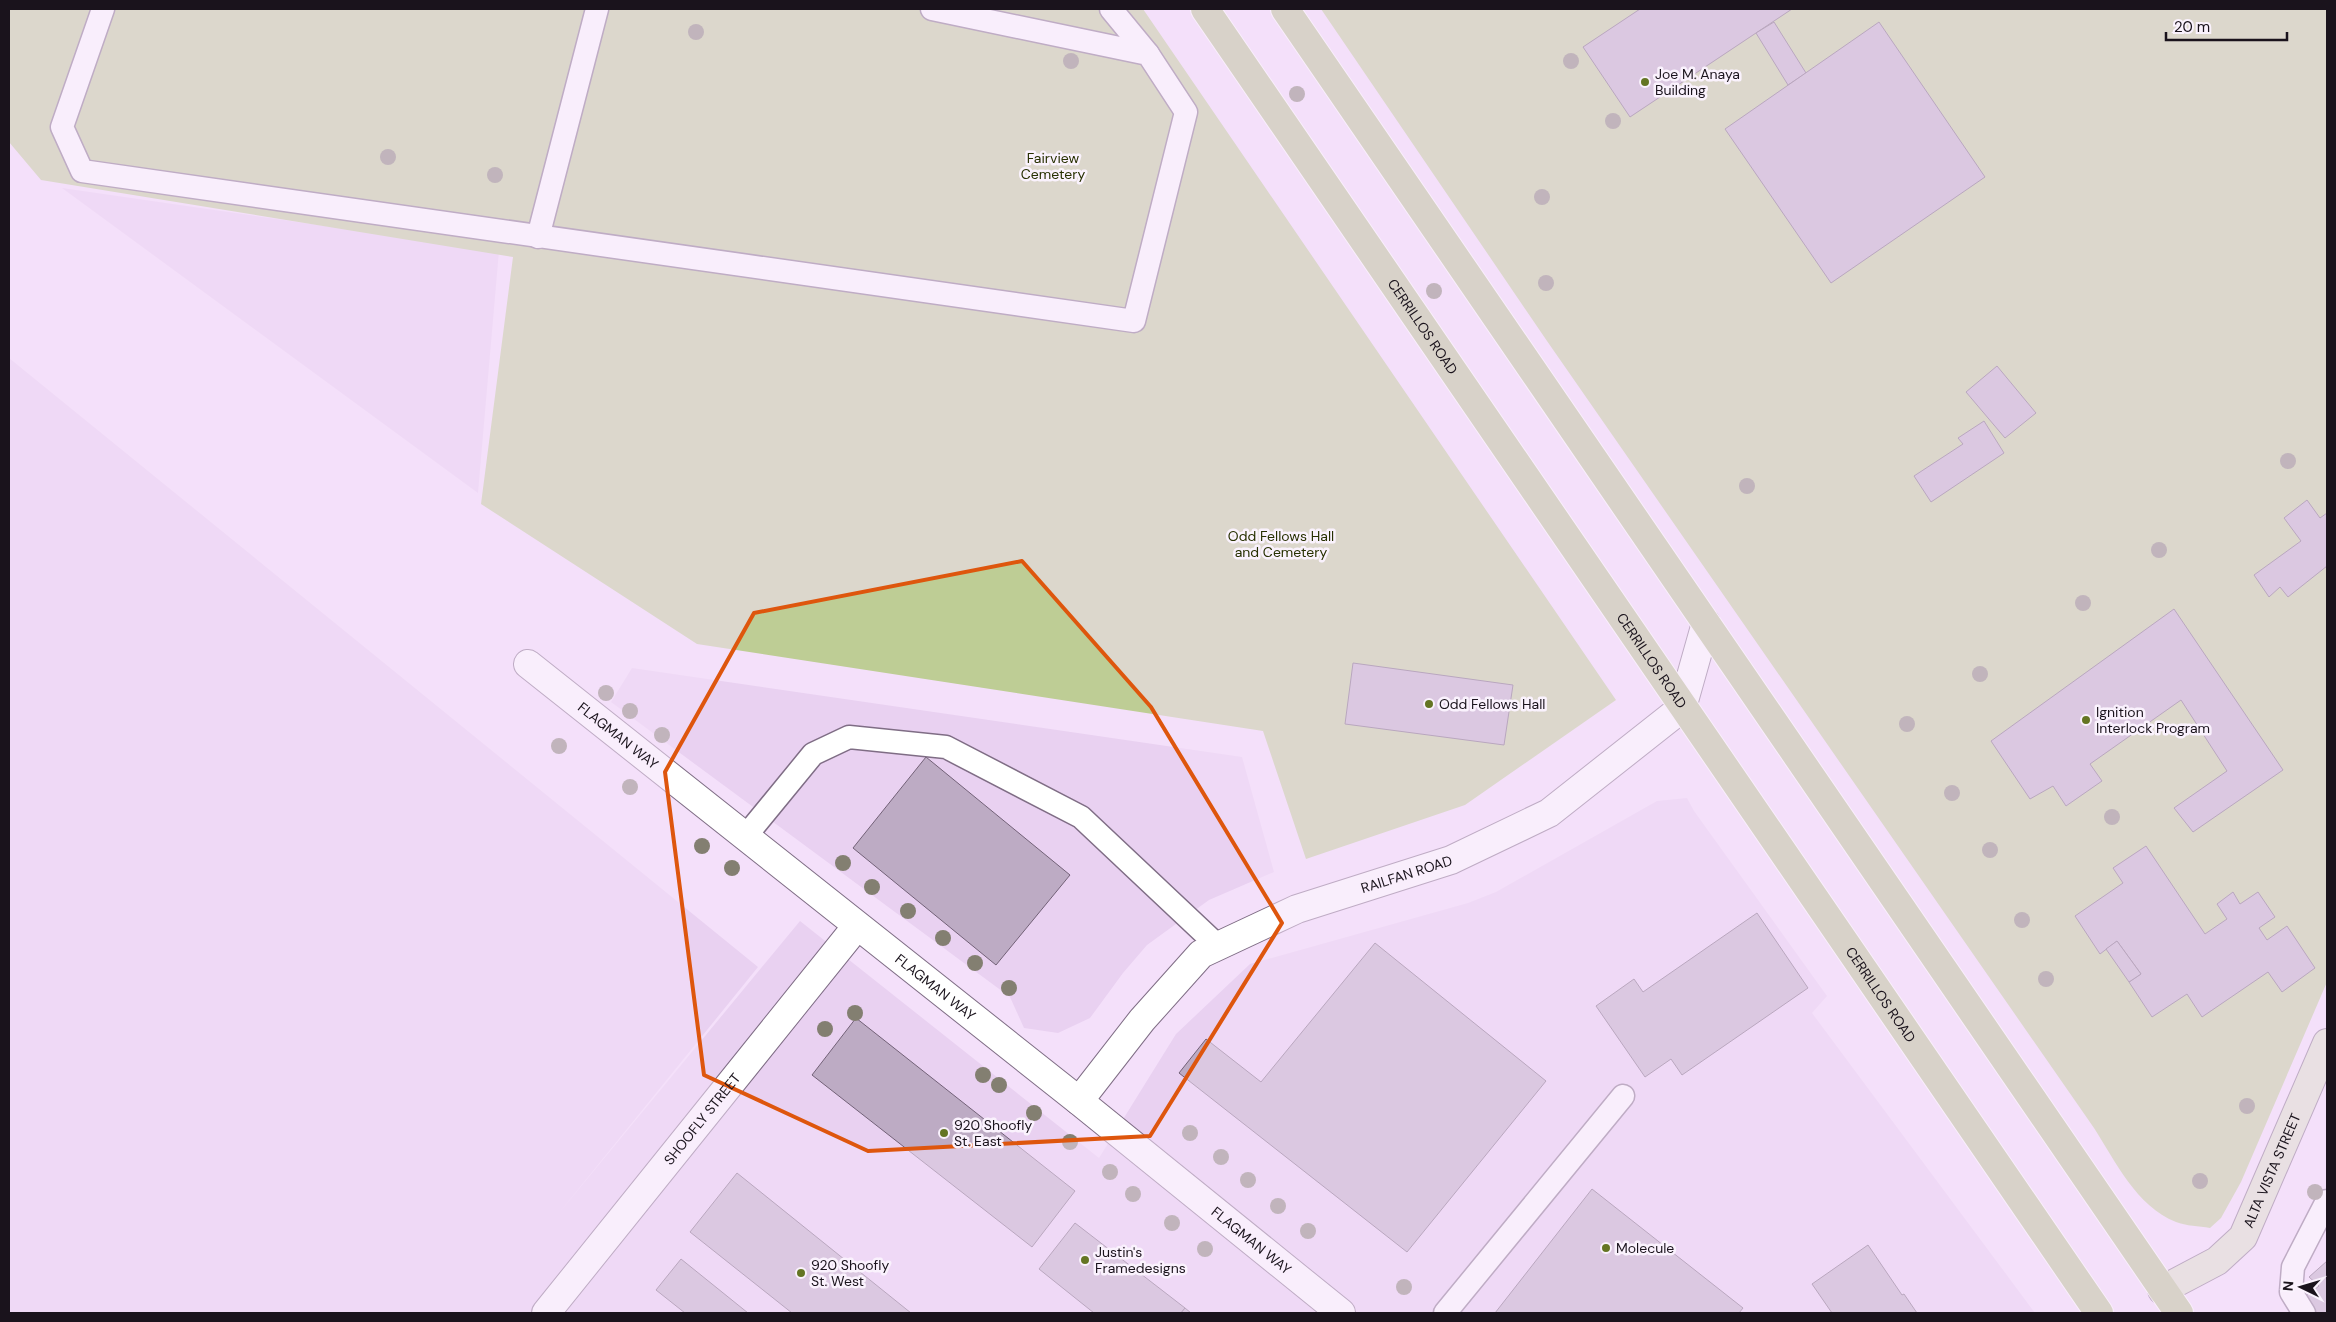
<svg xmlns="http://www.w3.org/2000/svg" width="2336" height="1322" font-family="'DM Sans',sans-serif">
	<rect width="100%" height="100%" fill="#f4e0fa"/>
	<!-- built -->
	<g fill="#e9d1f1">
		<polygon points="62,188 499,251 478,493"/>
		<polygon points="9,358 758,967 559,1213 800,921 1099,1158 1176,1034 1250,964 1468,903 1496,892 1657,801 1687,798 1694,811 1827,996 1812,1013 2035,1313 9,1313"/>
		<polygon points="632,668 1242,757 1274,872 1209,900 1147,945 1123,973 1090,1018 1058,1033 1024,1028 1010,997 611,702"/>
	</g>
	<!-- green -->
	<g fill="#becd95">
		<polygon points="9,9 1143,9 1616,700 1465,805 1306,859 1263,731 697,644 481,504 513,257 41,180 9,142"/>
		<path d="M 1321,9 L 2327,9 L 2327,982 L 2241,1182 L 2221,1218 L 2210,1228 C 2199,1226 2186,1226 2176,1222 C 2136,1206 2116,1162 2094,1128 L 1547,341 Z"/>
	</g>
	<!-- building -->
	<g fill="#bdabc4" stroke="#726177">
		<polygon points="1640,9 1792,9 1630,117 1583,47"/>
		<polygon points="1774,22 1806,73 1788,85 1756,33"/>
		<polygon points="1879,22 1985,177 1831,283 1725,129"/>
		<polygon points="1997,366 2036,413 2005,438 1966,392"/>
		<polygon points="1984,421 2004,453 1931,502 1914,476 1963,444 1958,438"/>
		<polygon points="2307,500 2320,518 2327,513 2327,566 2288,597 2280,587 2269,597 2254,575 2301,541 2284,518"/>
		<polygon points="2174,609 2283,770 2193,832 2174,808 2227,771 2181,700 2090,764 2102,781 2066,806 2053,786 2030,799 1991,741"/>
		<polygon points="1353,663 1513,685 1504,745 1345,724"/>
		<polygon points="926,757 1070,875 996,965 853,848"/>
		<polygon points="2146,846 2205,934 2227,919 2217,904 2233,892 2240,904 2258,892 2275,917 2259,928 2267,940 2287,926 2315,968 2282,992 2268,972 2202,1017 2187,994 2152,1017 2129,982 2141,974 2117,941 2100,954 2075,916 2123,883 2113,868"/>
		<polygon points="1757,913 1808,988 1682,1075 1671,1059 1645,1077 1596,1006 1634,979 1643,992"/>
		<polygon points="2117,941 2141,974 2129,982 2106,949"/>
		<polygon points="1375,943 1546,1081 1407,1252 1179,1073 1206,1039 1261,1082"/>
		<polygon points="856,1018 1075,1191 1032,1247 812,1075"/>
		<polygon points="737,1173 911,1313 792,1313 690,1232"/>
		<polygon points="1592,1189 1743,1308 1739,1313 1495,1313"/>
		<polygon points="1075,1223 1185,1308 1181,1313 1094,1313 1039,1269"/>
		<polygon points="1868,1245 1902,1295 1904,1294 1917,1313 1832,1313 1812,1284"/>
		<polygon points="681,1259 748,1313 685,1313 656,1290"/>
		<polygon points="2327,1261 2327,1313 2314,1313 2301,1299 2319,1286 2309,1277"/>
		<polygon points="1185,1308 1191,1313 1181,1313"/>
	</g>
	<g fill="none" stroke-linecap="round" stroke-linejoin="round">
		<defs>
			<g id="lane">
				<polyline points="103,9 62,127 82,171 1134,321 1186,112 1148,54 932,9"/>
				<polyline points="1111,9 1148,54"/>
				<polyline points="538,237 597,9"/>
				<polyline points="745,837 813,754 849,737 946,747 1081,817 1218,946"/>
				<polyline points="1445,1313 1623,1096"/>
				<polyline points="2304,1313 2291,1292 2293,1267 2327,1201"/>
			</g>
			<g id="street">
				<path id="s1" d="M 528,664 L 1079,1101 L 1341,1313"/>
				<path id="s2" d="M 1079,1101 L 1142,1020 L 1201,954 L 1297,909 L 1451,860 L 1549,813 L 1682,708 L 1706,623"/>
				<path id="s3" d="M 546,1313 L 857,926"/>
			</g>
			<g id="secondary">
				<path id="s4" d="M 2162,1290 L 2217,1261 L 2243,1237 L 2327,1043"/>
			</g>
			<g id="primary">
				<path id="s5" d="M 1205,9 L 2099,1313"/>
				<polyline points="1285,9 2179,1313"/>
			</g>
		</defs>
		<!-- lane casing -->
		<use href="#lane" stroke="#7f6d85" stroke-width="25"/>
		<!-- street casing -->
		<use href="#street" stroke="#7f6d85" stroke-width="30"/>
		<!-- secondary casing -->
		<use href="#secondary" stroke="#7f6d85" stroke-width="30"/>
		<!-- primary casing -->
		<use href="#primary" stroke="#fff" stroke-width="30"/>
		<!-- lane -->
		<use href="#lane" stroke="#fff" stroke-width="22"/>
		<!-- street -->
		<use href="#street" stroke="#fff" stroke-width="28"/>
		<!-- secondary -->
		<use href="#secondary" stroke="#dbe1c7" stroke-width="28"/>
		<!-- primary -->
		<use href="#primary" stroke="#b7c28e" stroke-width="28"/>
	</g>
	<!-- trees -->
	<g fill="#837f71">
		<circle cx="696" cy="32" r="8"/>
		<circle cx="1071" cy="61" r="8"/>
		<circle cx="1571" cy="61" r="8"/>
		<circle cx="1297" cy="94" r="8"/>
		<circle cx="1613" cy="121" r="8"/>
		<circle cx="388" cy="157" r="8"/>
		<circle cx="495" cy="175" r="8"/>
		<circle cx="1542" cy="197" r="8"/>
		<circle cx="1546" cy="283" r="8"/>
		<circle cx="1434" cy="291" r="8"/>
		<circle cx="2288" cy="461" r="8"/>
		<circle cx="1747" cy="486" r="8"/>
		<circle cx="2159" cy="550" r="8"/>
		<circle cx="2083" cy="603" r="8"/>
		<circle cx="1980" cy="674" r="8"/>
		<circle cx="606" cy="693" r="8"/>
		<circle cx="630" cy="711" r="8"/>
		<circle cx="1907" cy="724" r="8"/>
		<circle cx="662" cy="735" r="8"/>
		<circle cx="559" cy="746" r="8"/>
		<circle cx="630" cy="787" r="8"/>
		<circle cx="1952" cy="793" r="8"/>
		<circle cx="2112" cy="817" r="8"/>
		<circle cx="702" cy="846" r="8"/>
		<circle cx="1990" cy="850" r="8"/>
		<circle cx="843" cy="863" r="8"/>
		<circle cx="732" cy="868" r="8"/>
		<circle cx="872" cy="887" r="8"/>
		<circle cx="908" cy="911" r="8"/>
		<circle cx="2022" cy="920" r="8"/>
		<circle cx="943" cy="938" r="8"/>
		<circle cx="975" cy="963" r="8"/>
		<circle cx="2046" cy="979" r="8"/>
		<circle cx="1009" cy="988" r="8"/>
		<circle cx="855" cy="1013" r="8"/>
		<circle cx="825" cy="1029" r="8"/>
		<circle cx="983" cy="1075" r="8"/>
		<circle cx="999" cy="1085" r="8"/>
		<circle cx="2247" cy="1106" r="8"/>
		<circle cx="1034" cy="1113" r="8"/>
		<circle cx="1190" cy="1133" r="8"/>
		<circle cx="1070" cy="1142" r="8"/>
		<circle cx="1221" cy="1157" r="8"/>
		<circle cx="1110" cy="1172" r="8"/>
		<circle cx="1248" cy="1180" r="8"/>
		<circle cx="2200" cy="1181" r="8"/>
		<circle cx="2315" cy="1192" r="8"/>
		<circle cx="1133" cy="1194" r="8"/>
		<circle cx="1278" cy="1206" r="8"/>
		<circle cx="1172" cy="1223" r="8"/>
		<circle cx="1308" cy="1231" r="8"/>
		<circle cx="1205" cy="1249" r="8"/>
		<circle cx="1404" cy="1287" r="8"/>
	</g>
	<!-- marked area -->
	<path d="M0 0H2336V1322H0ZM 1022,561 L 1151,707 L 1282,923 L 1150,1136 L 868,1151 L 704,1075 L 665,772 L 754,613 Z" fill="#f4e0fa" fill-opacity=".55" fill-rule="evenodd"/>
	<path fill="none" stroke="#de560d" stroke-width="4" stroke-linejoin="round" d="M 1022,561 L 1151,707 L 1282,923 L 1150,1136 L 868,1151 L 704,1075 L 665,772 L 754,613 Z"/>
	<!-- markers -->
	<g fill="#647523" stroke="#faf2fd" stroke-width="2">
		<circle cx="1645" cy="82" r="5"/>
		<circle cx="1429" cy="704" r="5"/>
		<circle cx="2086" cy="720" r="5"/>
		<circle cx="944" cy="1133" r="5"/>
		<circle cx="1606" cy="1248" r="5"/>
		<circle cx="1085" cy="1260" r="5"/>
		<circle cx="801" cy="1273" r="5"/>
	</g>
	<g text-anchor="middle" stroke-width="5" stroke-linejoin="round" paint-order="stroke">
		<!-- poi labels -->
		<g font-size="14" fill="#1a131c" stroke="#faf2fd" text-anchor="start">
			<text x="1655" y="79">Joe M. Anaya<tspan x="1655" dy="16">Building</tspan></text>
			<text x="1439" y="709">Odd Fellows Hall</text>
			<text x="2096" y="717">Ignition<tspan x="2096" dy="16">Interlock Program</tspan></text>
			<text x="954" y="1130">920 Shoofly<tspan x="954" dy="16">St. East</tspan></text>
			<text x="1616" y="1253">Molecule</text>
			<text x="1095" y="1257">Justin's<tspan x="1095" dy="16">Framedesigns</tspan></text>
			<text x="811" y="1270">920 Shoofly<tspan x="811" dy="16">St. West</tspan></text>
		</g>
		<!-- park labels -->
		<g font-size="14" fill="#273001" stroke="#faf2fd">
			<text x="1053" y="163">Fairview<tspan x="1053" dy="16">Cemetery</tspan></text>
			<text x="1281" y="541">Odd Fellows Hall<tspan x="1281" dy="16">and Cemetery</tspan></text>
		</g>
		<!-- street labels -->
		<g font-size="14" fill="#1a131c" stroke="#faf2fd">
			<text dy="5" stroke="none"><textPath href="#s5" startOffset="385">CERRILLOS ROAD</textPath></text>
			<text dy="5" stroke="none"><textPath href="#s5" startOffset="790">CERRILLOS ROAD</textPath></text>
			<text dy="5" stroke="none"><textPath href="#s1" startOffset="115">FLAGMAN WAY</textPath></text>
			<text dy="5" stroke="none"><textPath href="#s2" startOffset="412">RAILFAN ROAD</textPath></text>
			<text dy="5" stroke="none"><textPath href="#s1" startOffset="520">FLAGMAN WAY</textPath></text>
			<text dy="5" stroke="none"><textPath href="#s5" startOffset="1195">CERRILLOS ROAD</textPath></text>
			<text dy="5" stroke="none"><textPath href="#s3" startOffset="249">SHOOFLY STREET</textPath></text>
			<text dy="5" stroke="none"><textPath href="#s4" startOffset="170">ALTA VISTA STREET</textPath></text>
			<text dy="5" stroke="none"><textPath href="#s1" startOffset="925">FLAGMAN WAY</textPath></text>
		</g>
	</g>
	<!-- border -->
	<rect width="2336" height="1322" fill="none" stroke="#1a131c" stroke-width="20"/>
	<!-- north arrow -->
	<g transform="translate(2301 1287) rotate(275)" stroke="#faf2fd" stroke-width="4" paint-order="stroke">
	<path d="M0-4L9 19L0 12L-9 19Z" fill="#1a131c"/>
	<text y="-8" font-size="14" font-weight="bold" text-anchor="middle" fill="#1a131c">N</text>
	</g>
	<!-- scale -->
	<path d="M2166 32v8h121v-8" fill="none" stroke="#1a131c" stroke-width="2.5"/>
	<text x="2174" y="32" font-size="15" fill="#1a131c" stroke="#faf2fd" stroke-width="4" paint-order="stroke">20 m</text>
</svg>
